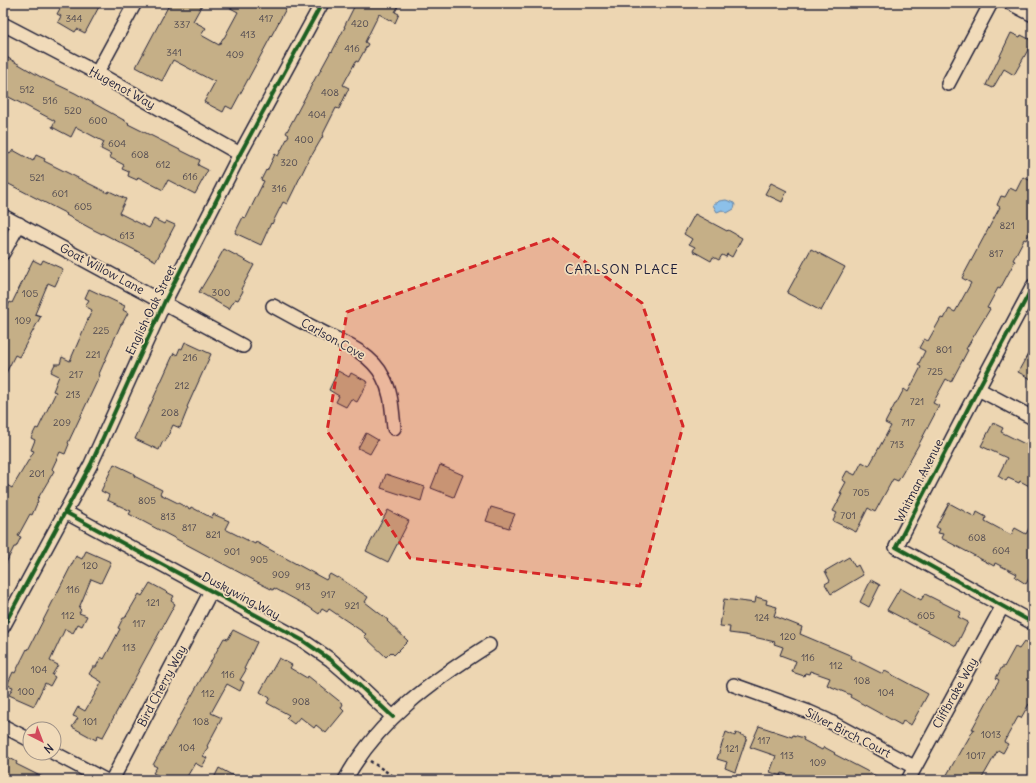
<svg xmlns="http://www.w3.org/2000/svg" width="1036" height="783" font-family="Delius,sans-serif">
	<rect width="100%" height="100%" fill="#edd6b2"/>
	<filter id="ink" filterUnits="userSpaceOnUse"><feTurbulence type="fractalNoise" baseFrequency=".025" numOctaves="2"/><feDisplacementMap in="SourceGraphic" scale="8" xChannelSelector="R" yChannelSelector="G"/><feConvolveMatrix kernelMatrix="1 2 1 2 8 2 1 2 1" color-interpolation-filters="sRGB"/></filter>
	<g filter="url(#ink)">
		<!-- water -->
		<polygon fill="#8cc0e9" stroke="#6281a3" points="726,200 734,203 735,205 734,209 727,213 722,210 717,212 713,205 714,203 717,203 719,201"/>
		<!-- building -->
		<g fill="#c5af87" stroke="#22223b">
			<polygon points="63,3 101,3 85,33 77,29 75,32 58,22 61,16 57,14"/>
			<polygon points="170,3 203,3 193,21 206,28 201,35 219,45 223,38 224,38 238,12 221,3 289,3 232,109 226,106 223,112 204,102 215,82 173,60 162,81 136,67"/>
			<polygon points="356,3 400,3 395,12 399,14 395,23 379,14 365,42 368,44 358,62 356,61 343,85 349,88 339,109 336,108 322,136 323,136 312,155 311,155 287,204 283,202 272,224 271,223 261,245 235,233 243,217 246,218 264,181 261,180 266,170 267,171 275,154 278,156 289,135 286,133 317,75 318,75 331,51 332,52 345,27 344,27"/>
			<polygon points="1011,33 1020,37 1021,35 1033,41 1014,75 1004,69 993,88 986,85"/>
			<polygon points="3,55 39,76 75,93 129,123 128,124 200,160 198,165 208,170 195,194 168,180 163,190 138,177 137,180 128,176 129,172 122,169 124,165 109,157 111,154 101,149 104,142 76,127 71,137 52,127 55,121 3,94"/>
			<polygon points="3,150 10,154 13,150 33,161 36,155 45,159 44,161 108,193 109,191 126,199 119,213 149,228 154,219 164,224 166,221 175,225 156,261 102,233 102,234 90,228 66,215 67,214 3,181"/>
			<polygon points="1023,177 1033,182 1033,222 1030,229 1031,230 1026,240 1024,239 1013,260 1015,261 1000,289 998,288 987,308 990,309 966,349 968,350 951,382 946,379 933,403 939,406 918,446 898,481 893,479 875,512 868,508 856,532 833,521 837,513 833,511 842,494 840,493 846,482 842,480 847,471 855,475 862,462 869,466 891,426 885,423 895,404 896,404 904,389 908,392 921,367 918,365 925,351 919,348 924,339 928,341 941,318 944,319 949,309 955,312 971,283 962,278 1000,207 997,205 1001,196 1005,197 1010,188 1016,191"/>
			<polygon points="771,183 787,191 782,202 765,194"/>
			<polygon points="695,214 727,231 728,230 742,238 732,257 727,254 726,257 722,255 719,260 713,257 711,261 693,251 695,247 689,244 692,239 684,234"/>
			<polygon points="224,249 254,265 241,289 243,291 238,300 235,299 229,309 199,292 211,272"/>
			<polygon points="811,249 845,267 821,311 787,293"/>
			<polygon points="33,260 41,264 43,260 63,269 55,286 48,283 35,314 41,316 19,357 15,355 3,379 3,316 10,302 12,303"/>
			<polygon points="89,289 125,306 123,310 128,313 122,324 121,324 99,374 100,375 68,443 69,444 65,454 60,452 52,469 54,471 37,500 38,501 32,515 30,514 18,536 21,537 16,547 14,547 3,569 3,492 7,485 12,488 34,451 31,450 35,440 31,438 36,428 38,429 56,392 53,391 59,376 51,372 55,364 60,364 62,357 70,361 92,310 85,306 89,300 85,298"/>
			<polygon points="185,342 211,354 187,407 188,408 180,428 173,425 165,442 163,441 159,450 135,439 174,353 177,355 180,348 182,349"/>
			<polygon points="1033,345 1033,380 1018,372"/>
			<polygon points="338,371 349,377 351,373 368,382 357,402 351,399 346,407 336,402 339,396 329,390"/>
			<polygon points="993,423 1003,428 1001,432 1025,444 1025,443 1033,447 1033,488 1020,481 1019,483 1008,478 1006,481 998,476 1007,458 981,446"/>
			<polygon points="366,433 378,440 370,454 358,448"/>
			<polygon points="114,464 135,474 134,476 162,490 160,494 190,509 191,507 212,518 213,514 229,521 225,529 255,544 256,542 326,580 330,574 337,578 338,577 368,597 365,602 388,620 387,621 408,641 394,655 391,652 386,657 364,636 366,634 329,609 327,612 322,609 319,614 309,607 274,588 273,590 263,585 129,514 131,511 107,500 109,495 101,491"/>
			<polygon points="440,465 463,475 454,497 431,488"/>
			<polygon points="386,474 425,487 421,501 381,488"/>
			<polygon points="949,503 975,517 977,512 986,517 985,521 1011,535 1015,528 1026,534 1033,521 1033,571 1026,584 1015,577 1017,574 995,563 994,566 941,538 943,534 938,533 940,529 936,527"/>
			<polygon points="491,507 515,514 509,528 486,521"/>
			<polygon points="388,510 409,521 388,562 366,551"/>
			<polygon points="86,551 111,562 101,583 91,579 79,608 81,610 79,613 87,616 82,626 78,624 73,633 65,629 50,661 58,665 52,675 55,677 50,686 45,683 34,706 9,695 13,687 7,685 13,672 15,673 27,649 28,650 76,556 82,559"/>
			<polygon points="849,557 855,567 858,565 863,575 831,594 825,584 830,581 825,571"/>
			<polygon points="871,580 880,585 869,607 860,602"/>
			<polygon points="150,583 174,596 171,601 175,604 103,737 98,735 96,740 72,727 78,718 73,716 78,707 85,711 102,682 89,674 93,667 96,667 101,657 104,659 120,629 118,628 123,618 125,618 139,594 142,596"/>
			<polygon points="900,588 921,600 925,594 961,612 958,617 968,622 956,646 887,610"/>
			<polygon points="756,597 767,600 766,604 777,607 774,616 802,627 800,634 852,656 851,658 883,674 885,671 928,694 911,725 903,721 901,725 850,697 851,695 827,685 830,678 810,671 809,674 805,673 804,676 792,672 796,661 780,655 783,647 774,644 775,642 745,635 729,633 730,627 720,626 724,599 755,603"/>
			<polygon points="233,630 257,642 244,669 246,670 240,680 244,682 240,691 227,684 211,713 222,718 207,746 208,747 203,756 207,758 202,767 195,763 185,780 166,780 153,773 157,767 153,765 224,638 228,639"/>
			<polygon points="1024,642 1033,647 1033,706 1029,704 1021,718 1018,717 1004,742 1008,744 1003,753 998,750 981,780 944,780 962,748 963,748 974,729 972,729 999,680 996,678 1002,667 1004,667 1015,647 1019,649"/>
			<polygon points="279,658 292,665 290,668 307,678 308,676 343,704 341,708 344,711 326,733 316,725 314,728 300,717 294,724 286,718 289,715 267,703 270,698 260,692"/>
			<polygon points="759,726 792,737 793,735 804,738 803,740 822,750 824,747 835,753 834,754 884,780 803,780 782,773 781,776 770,772 776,756 750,747"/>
			<polygon points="726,732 735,736 736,733 747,737 735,772 725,768 727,762 717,759"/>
			<polygon points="6,756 17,762 16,764 48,780 3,780 3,763"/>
			<polygon points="219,768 241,780 213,780"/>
		</g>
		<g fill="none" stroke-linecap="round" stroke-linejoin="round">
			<defs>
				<g id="minor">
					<polyline points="1010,3 1033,15"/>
					<polyline points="3,24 97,73 240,154"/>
					<polyline points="97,73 135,3"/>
					<polyline points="948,84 991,3"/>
					<polyline points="3,216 243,346"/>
					<polyline points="3,253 19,224"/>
					<polyline points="1033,286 978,389 896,547 1033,623"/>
					<path d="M 273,306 C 289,315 306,324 322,332 C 344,343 372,354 383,377 C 392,393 392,410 394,428"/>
					<polyline points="978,389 1033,418"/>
					<polyline points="65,512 302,640 331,660 346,673 393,717"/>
					<polyline points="3,627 91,464 164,303 240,154 322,3"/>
					<polyline points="734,685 809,712 827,720 914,767"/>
					<polyline points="3,726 30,740"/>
					<polyline points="54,753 105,780"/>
					<polyline points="112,780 211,591"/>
					<path d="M 345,780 C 378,720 432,681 489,645"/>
					<polyline points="908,780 1002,607"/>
				</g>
			</defs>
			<!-- minor casing -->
			<use href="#minor" stroke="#22223b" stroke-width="16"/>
			<!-- path -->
			<polyline stroke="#22223b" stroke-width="2.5" stroke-dasharray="3 3" stroke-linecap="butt" points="370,761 399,780"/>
			<!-- minor -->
			<use href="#minor" stroke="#f1dbba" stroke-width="13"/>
			<defs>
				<g id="cycleway">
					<polyline points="1033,286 978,389 896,547 1033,623"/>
					<polyline points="65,512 302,640 331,660 346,673 393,717"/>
					<polyline points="3,627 91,464 164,303 240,154 322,3"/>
				</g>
			</defs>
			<!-- cycleway casing -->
			<use href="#cycleway" stroke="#f1dbba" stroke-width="6"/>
			<!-- cycleway -->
			<use href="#cycleway" stroke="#1b5e20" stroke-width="4"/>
		</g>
	</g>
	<!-- marked area -->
	<path fill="#d62828" fill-opacity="0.2" stroke="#d62828" stroke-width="3" stroke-dasharray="8 5" stroke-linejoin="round" d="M 552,238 L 642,303 L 683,426 L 640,586 L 410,558 L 327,431 L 347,312 Z"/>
	<g text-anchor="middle" stroke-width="3.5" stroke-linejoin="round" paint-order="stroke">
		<!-- number labels -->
		<g font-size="10" fill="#4b454e">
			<text x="74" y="22">344</text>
			<text x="266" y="22">417</text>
			<text x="360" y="27">420</text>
			<text x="182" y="28">337</text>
			<text x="248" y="38">413</text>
			<text x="352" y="52">416</text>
			<text x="174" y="56">341</text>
			<text x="235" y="58">409</text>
			<text x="27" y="93">512</text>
			<text x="330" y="96">408</text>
			<text x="50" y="104">516</text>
			<text x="73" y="114">520</text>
			<text x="317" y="118">404</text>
			<text x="98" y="124">600</text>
			<text x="304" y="143">400</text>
			<text x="117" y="147">604</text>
			<text x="140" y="158">608</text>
			<text x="289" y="166">320</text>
			<text x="163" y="168">612</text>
			<text x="190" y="180">616</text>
			<text x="37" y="181">521</text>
			<text x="279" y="192">316</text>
			<text x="60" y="197">601</text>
			<text x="83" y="210">605</text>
			<text x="1007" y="229">821</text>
			<text x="127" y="239">613</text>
			<text x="996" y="257">817</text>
			<text x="221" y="296">300</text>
			<text x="30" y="297">105</text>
			<text x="23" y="324">109</text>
			<text x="101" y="334">225</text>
			<text x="944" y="353">801</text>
			<text x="93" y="358">221</text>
			<text x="190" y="361">216</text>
			<text x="935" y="375">725</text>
			<text x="76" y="378">217</text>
			<text x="182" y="389">212</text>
			<text x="73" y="398">213</text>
			<text x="917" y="405">721</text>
			<text x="170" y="416">208</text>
			<text x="62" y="426">209</text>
			<text x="908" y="426">717</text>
			<text x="897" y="448">713</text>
			<text x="37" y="477">201</text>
			<text x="861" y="496">705</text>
			<text x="147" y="504">805</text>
			<text x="848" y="519">701</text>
			<text x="168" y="520">813</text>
			<text x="189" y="531">817</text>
			<text x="213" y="538">821</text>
			<text x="977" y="541">608</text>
			<text x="1001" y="554">604</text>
			<text x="232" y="555">901</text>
			<text x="259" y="563">905</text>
			<text x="90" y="569">120</text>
			<text x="281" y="578">909</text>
			<text x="303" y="590">913</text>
			<text x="73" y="593">116</text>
			<text x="328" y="598">917</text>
			<text x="153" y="606">121</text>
			<text x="352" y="609">921</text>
			<text x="68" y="619">112</text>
			<text x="926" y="619">605</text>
			<text x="762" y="621">124</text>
			<text x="139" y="627">117</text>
			<text x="788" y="640">120</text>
			<text x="129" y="651">113</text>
			<text x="808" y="661">116</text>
			<text x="836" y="669">112</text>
			<text x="39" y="673">104</text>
			<text x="228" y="678">116</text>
			<text x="862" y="684">108</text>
			<text x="26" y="695">100</text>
			<text x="886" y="696">104</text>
			<text x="208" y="697">112</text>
			<text x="301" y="705">908</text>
			<text x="90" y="725">101</text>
			<text x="201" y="725">108</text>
			<text x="991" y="738">1013</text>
			<text x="764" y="744">117</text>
			<text x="187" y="751">104</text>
			<text x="732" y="752">121</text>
			<text x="787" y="759">113</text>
			<text x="976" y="759">1017</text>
			<text x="818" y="766">109</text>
		</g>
		<!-- street labels -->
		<g font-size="12" fill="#22223b" stroke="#f1dbba">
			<text transform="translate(122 88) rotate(29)" y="4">Hugenot Way</text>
			<text transform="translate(102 269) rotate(28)" y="4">Goat Willow Lane</text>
			<text transform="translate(151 310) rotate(-64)" y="4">English Oak Street</text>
			<text transform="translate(333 339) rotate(29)" y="4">Carlson Cove</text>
			<text transform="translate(919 481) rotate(-63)" y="4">Whitman Avenue</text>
			<text transform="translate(241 596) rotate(28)" y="4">Duskywing Way</text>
			<text transform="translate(162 686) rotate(-62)" y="4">Bird Cherry Way</text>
			<text transform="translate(955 693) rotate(-61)" y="4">Cliffbrake Way</text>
			<text transform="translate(848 733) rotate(27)" y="4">Silver Birch Court</text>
		</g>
		<!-- neighbourhood labels -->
		<g font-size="13" letter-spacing="1" fill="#22223b" stroke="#f1dbba">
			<text x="622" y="274">CARLSON PLACE</text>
		</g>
	</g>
	<!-- margin -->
	<rect width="1036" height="783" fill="none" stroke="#f1dbba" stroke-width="16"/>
	<rect x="8" y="8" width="1020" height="767" fill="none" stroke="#22223b" stroke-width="1.5" filter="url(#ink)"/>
	<!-- north arrow -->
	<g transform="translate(42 741) rotate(138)"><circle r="19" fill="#f1dbba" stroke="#9e9187"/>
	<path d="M0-3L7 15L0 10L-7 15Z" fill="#d1495b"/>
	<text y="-6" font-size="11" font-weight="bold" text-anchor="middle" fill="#22223b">N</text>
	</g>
</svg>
